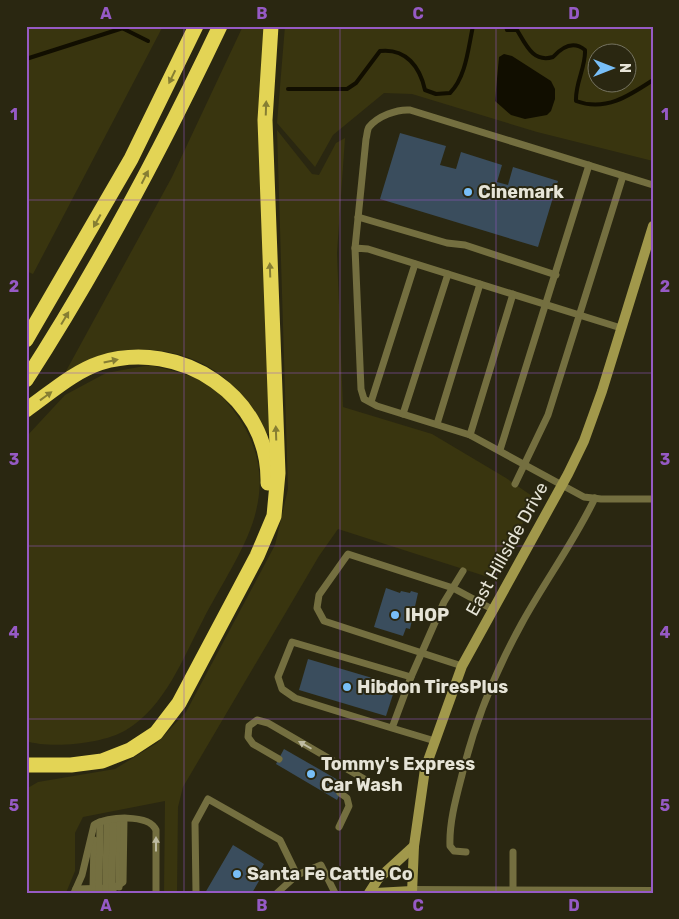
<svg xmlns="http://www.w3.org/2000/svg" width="679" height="919" font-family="Rubik,sans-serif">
	<rect width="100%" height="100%" fill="#2a2711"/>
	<!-- green -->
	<g fill="#39350f" fill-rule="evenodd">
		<polygon points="26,26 163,26 33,274 26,271"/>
		<path d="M 243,26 L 267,26 L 272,433 L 267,434 C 256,415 245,397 229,382 C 186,342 112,339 65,373 L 172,177 Z"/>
		<path d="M 285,26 L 653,26 L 653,161 L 537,132 L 412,94 L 384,93 L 333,135 L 315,167 L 277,123 ZM 596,52 L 626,52 L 626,82 L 596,82 Z"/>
		<polygon points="277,130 312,174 319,175 336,143 345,138 337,253 343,407 432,434 506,478 538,500 488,577 338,529 319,556 183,787 178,807 177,893 164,893 165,801 83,817 75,833 75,871 66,893 26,893 26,789 38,782 115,769 157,743 186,712 275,545 288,489"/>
		<path d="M 150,365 C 172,371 196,375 214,388 C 220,392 225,400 229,405 C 255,436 266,471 256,511 C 249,544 219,588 203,620 C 183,658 165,707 126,730 C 103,744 51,749 26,741 L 26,437 L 65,395 L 106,373 Z"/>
	</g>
	<!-- water -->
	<polygon fill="#110e00" points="504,54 512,56 551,81 555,89 555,99 551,111 547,115 525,119 511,115 495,101 499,57"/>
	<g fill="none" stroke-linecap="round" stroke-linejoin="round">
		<!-- stream -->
		<g stroke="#110e00" stroke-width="4">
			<path d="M 506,26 L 507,30 L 517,30 C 526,45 533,63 553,57 C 562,47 573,40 585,50 C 586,67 575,83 576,101 C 605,112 629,96 653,80"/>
			<polyline points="122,28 148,41"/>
			<polyline points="26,59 123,28"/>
			<path d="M 288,89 L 347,89 L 356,83 L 380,51 C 406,48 420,67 425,90 L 436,94 L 450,93 C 466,77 468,49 473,26"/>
		</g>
	</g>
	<!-- building -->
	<g fill="#3a4d5d">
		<polygon points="400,133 446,146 440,165 456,169 461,152 502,165 497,182 508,185 513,167 558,181 538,247 380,199"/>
		<polygon points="386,588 400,593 401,591 410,593 411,591 418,593 410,629 406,628 403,636 374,627"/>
		<polygon points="308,659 396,685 386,716 299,690"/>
		<polygon points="284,749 345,784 337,800 276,764"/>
		<polygon points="233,845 264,864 256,879 259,881 252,893 205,893"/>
	</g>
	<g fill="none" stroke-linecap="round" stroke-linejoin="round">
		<!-- lane -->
		<g stroke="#746f40" stroke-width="7">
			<polyline points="358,217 447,243 465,245 556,275"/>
			<path d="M 355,248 L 366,139 C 367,136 367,130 369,127 C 378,116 397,109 410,110 L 653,185"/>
			<polyline points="621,328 368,249 355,248 361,389 364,399 377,406 470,435 584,497 601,499 653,499"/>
			<polyline points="371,402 415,264"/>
			<polyline points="403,414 448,274"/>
			<polyline points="437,424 480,284"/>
			<polyline points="470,435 513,294"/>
			<polyline points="500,450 589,165"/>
			<polyline points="515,484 548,415 623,176"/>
			<polyline points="462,666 324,621 317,608 319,595 348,554 453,588 492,609"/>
			<polyline points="411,677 444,602 463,571"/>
			<path d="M 392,728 L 411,677 L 292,642 L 278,677 L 282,689 L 295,698 C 342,713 388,727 435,741"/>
			<polyline points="279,759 253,744 248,737 249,726 257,720 268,723 378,787"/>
			<polyline points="119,820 119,887"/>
			<polyline points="339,827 349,806 347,798 340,793"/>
			<path d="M 466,852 L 454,851 L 450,846 C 449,823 456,798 462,775 C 475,721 495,672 522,623 C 545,581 574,542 595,498"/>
			<polyline points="513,852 513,892"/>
			<polyline points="297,875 321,865 335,893"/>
			<polyline points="76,889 114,888 123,882 124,819"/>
			<polyline points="93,889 94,840"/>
			<polyline points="99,889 100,822"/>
			<polyline points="106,889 107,821"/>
			<polyline points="112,889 113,820"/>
			<path d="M 74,893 L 82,875 L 94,825 C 107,816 149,814 156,830 L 156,893"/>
			<polyline points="196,893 195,823 208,799 280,840 297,875 277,893"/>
		</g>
		<!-- street -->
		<polyline stroke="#746f40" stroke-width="10" points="412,891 653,892"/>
		<!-- secondary -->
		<g stroke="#a1984b" stroke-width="10">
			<polyline points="369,893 378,879 414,846"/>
			<polyline points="375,893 412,891"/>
			<polyline points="412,893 414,846 425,769 462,666 568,474 584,441 602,391 653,226"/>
		</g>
		<!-- highway -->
		<g stroke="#e3d455" stroke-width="15">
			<polyline points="26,340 131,159 196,26"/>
			<path d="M 26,380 C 99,267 162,148 220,26"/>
			<path d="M 26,410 C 49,394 73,372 100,363 C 180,338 270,396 268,483"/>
			<polyline points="26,765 71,765 102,761 130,750 156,733 179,703 257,556 274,516 278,473 265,120 271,26"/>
		</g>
	</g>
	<!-- one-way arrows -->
	<defs><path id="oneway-solid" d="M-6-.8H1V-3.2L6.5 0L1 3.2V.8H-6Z" transform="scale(1.25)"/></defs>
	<g fill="#867e33">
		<use href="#oneway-solid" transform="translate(172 77) rotate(116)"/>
		<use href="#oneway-solid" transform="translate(266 108) rotate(-88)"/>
		<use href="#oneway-solid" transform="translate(145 177) rotate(-63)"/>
		<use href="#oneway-solid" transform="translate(97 221) rotate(119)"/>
		<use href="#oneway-solid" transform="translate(270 270) rotate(-92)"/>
		<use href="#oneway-solid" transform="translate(65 318) rotate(-59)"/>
		<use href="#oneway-solid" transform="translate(111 361) rotate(-12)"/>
		<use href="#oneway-solid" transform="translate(46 396) rotate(-36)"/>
		<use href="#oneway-solid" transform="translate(276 433) rotate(-92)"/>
	</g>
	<g fill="#bebba2">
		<use href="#oneway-solid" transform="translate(305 745) rotate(-150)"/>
		<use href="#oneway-solid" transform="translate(156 844) rotate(-90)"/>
	</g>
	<!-- grid -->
	<path fill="none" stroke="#965ac5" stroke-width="1" stroke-opacity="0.55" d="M 184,26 L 184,893M 340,26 L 340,893M 496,26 L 496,893M 26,200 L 653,200M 26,373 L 653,373M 26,546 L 653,546M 26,719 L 653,719"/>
	<!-- markers -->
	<g fill="#78bff7" stroke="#2a2711" stroke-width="2">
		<circle cx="468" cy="192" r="5"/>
		<circle cx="395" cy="615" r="5"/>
		<circle cx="347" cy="687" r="5"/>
		<circle cx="311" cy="774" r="5"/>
		<circle cx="237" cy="874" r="5"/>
	</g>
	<g text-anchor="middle" stroke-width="4" stroke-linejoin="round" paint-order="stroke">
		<!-- poi labels -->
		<g font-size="18" font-weight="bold" fill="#e6e4d7" stroke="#2a2711" text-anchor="start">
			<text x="478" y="198">Cinemark</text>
			<text x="405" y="621">IHOP</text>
			<text x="357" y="693">Hibdon TiresPlus</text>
			<text x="321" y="770">Tommy's Express<tspan x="321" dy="21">Car Wash</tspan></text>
			<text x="247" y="880">Santa Fe Cattle Co</text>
		</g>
		<!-- street labels -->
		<g font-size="18" fill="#e6e4d7" stroke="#2a2711">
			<text transform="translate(507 549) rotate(-61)" y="6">East Hillside Drive</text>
		</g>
	</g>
	<!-- border -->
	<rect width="679" height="919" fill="none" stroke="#2a2711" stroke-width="55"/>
	<!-- north arrow -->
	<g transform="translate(612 68) rotate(90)"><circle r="24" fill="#2a2711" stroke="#757360"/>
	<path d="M0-4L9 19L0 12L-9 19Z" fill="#78bff7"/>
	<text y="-8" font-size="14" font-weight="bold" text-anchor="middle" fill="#e6e4d7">N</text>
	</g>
	<rect x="28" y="28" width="624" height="864" fill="none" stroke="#965ac5" stroke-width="2"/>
	<g font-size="16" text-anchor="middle" font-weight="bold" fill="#965ac5">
		<text x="106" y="19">A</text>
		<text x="262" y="19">B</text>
		<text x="418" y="19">C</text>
		<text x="574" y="19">D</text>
		<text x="14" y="120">1</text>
		<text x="665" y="120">1</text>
		<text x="14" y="292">2</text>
		<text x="665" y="292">2</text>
		<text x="14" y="465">3</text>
		<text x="665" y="465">3</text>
		<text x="14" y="638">4</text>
		<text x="665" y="638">4</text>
		<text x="14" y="811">5</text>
		<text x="665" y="811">5</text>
		<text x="106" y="911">A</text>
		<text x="262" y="911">B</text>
		<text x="418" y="911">C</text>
		<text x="574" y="911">D</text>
	</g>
</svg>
